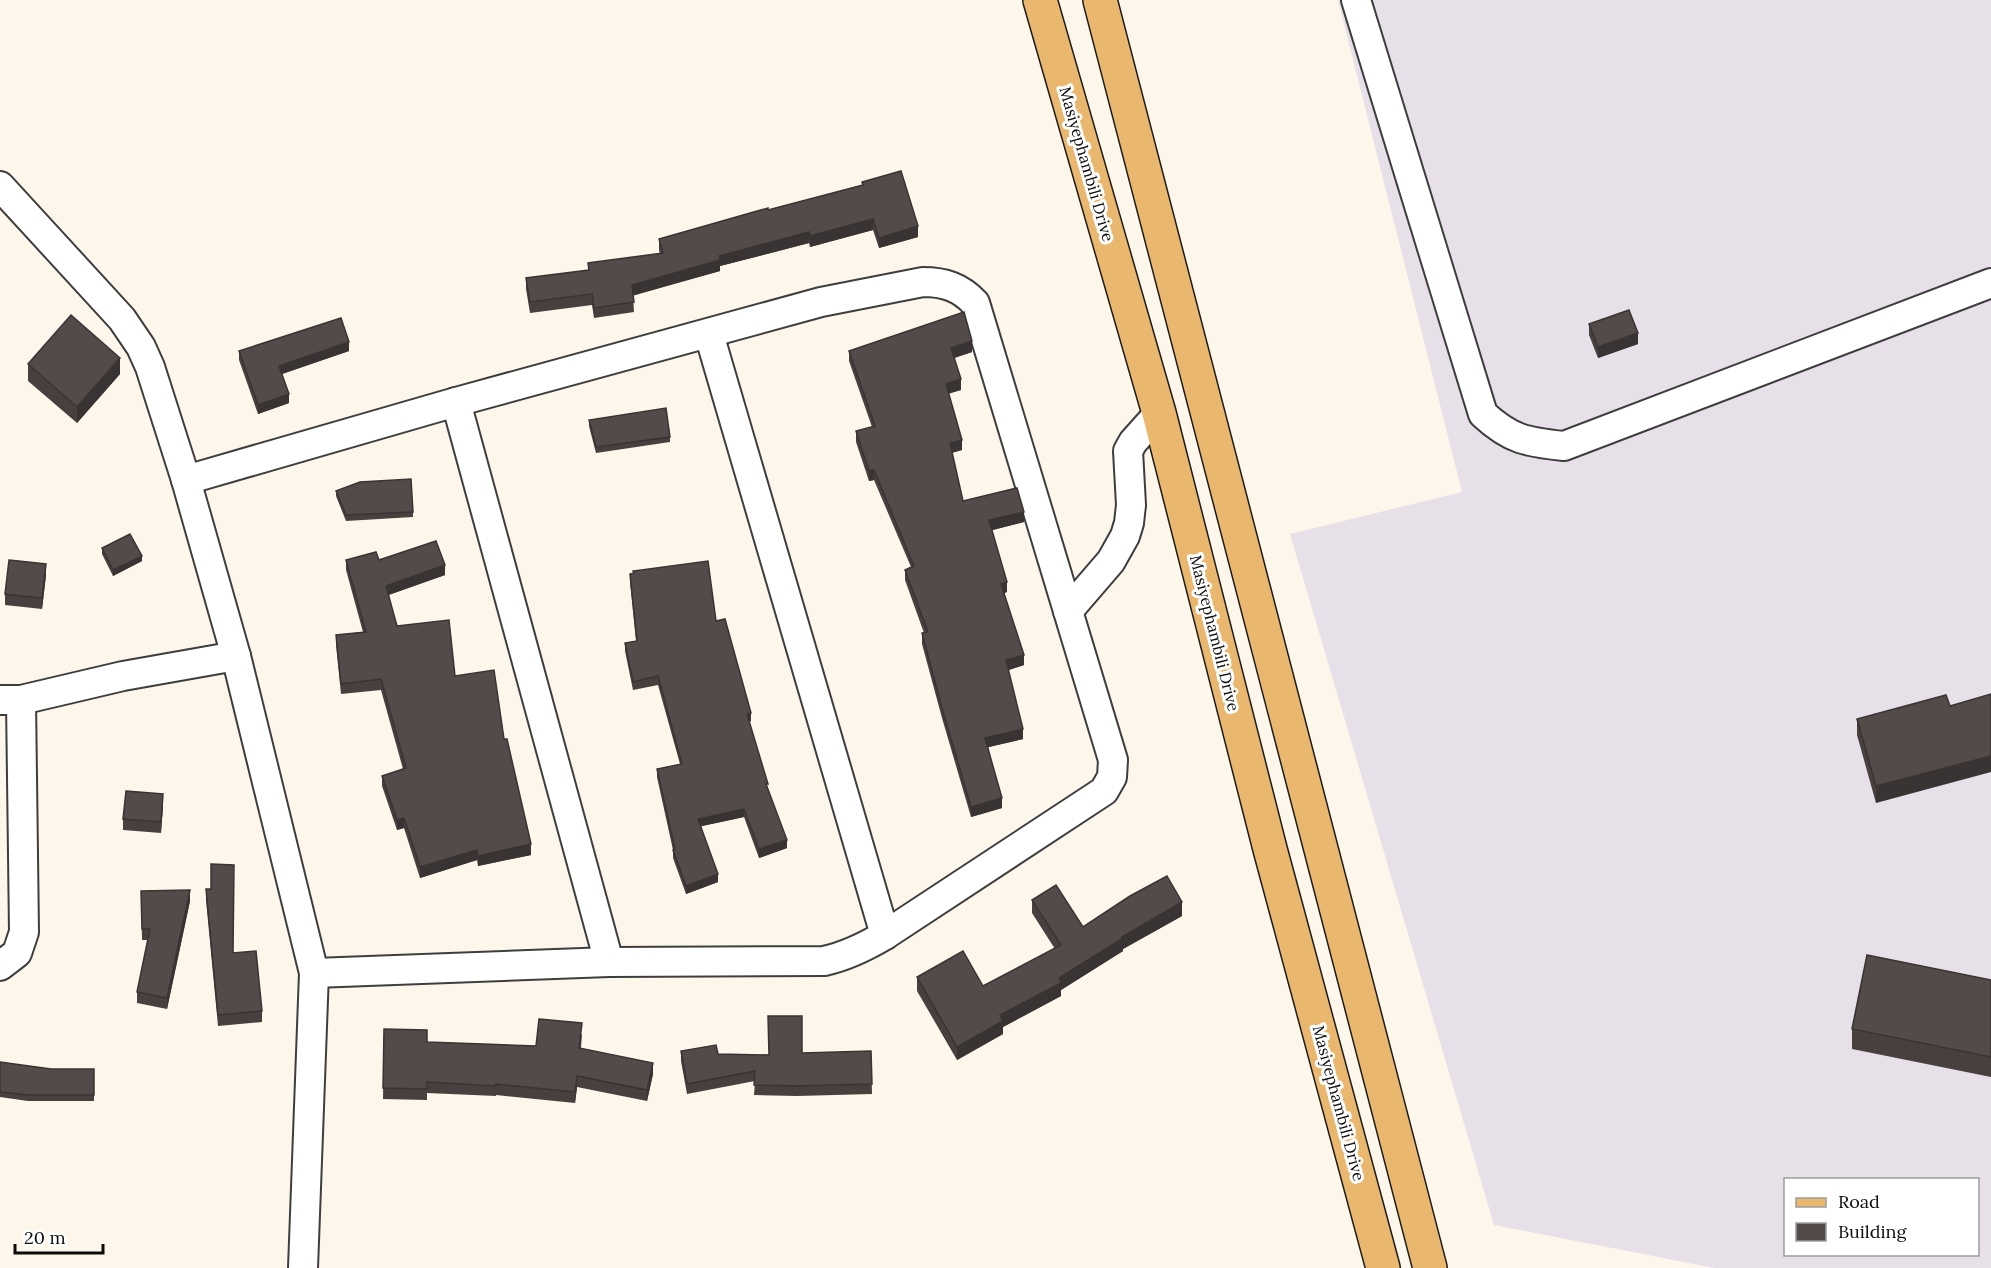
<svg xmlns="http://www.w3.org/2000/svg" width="1991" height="1268" font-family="Lora,serif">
	<rect width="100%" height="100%" fill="#fdf6eb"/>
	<!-- industrial -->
	<path fill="#e7e0e9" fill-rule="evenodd" d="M 1338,0 L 1991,0 L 1991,1268 L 1714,1268 L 1494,1225 L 1290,534 L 1462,492 ZM 1786,1180 L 1978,1180 L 1978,1254 L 1786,1254 Z"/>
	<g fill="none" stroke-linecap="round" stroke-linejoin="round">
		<defs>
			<g id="street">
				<path d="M 1356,0 L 1483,414 C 1511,440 1527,442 1564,446 L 1991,283"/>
				<polyline points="0,186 122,319 141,347 150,367 186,480 236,656 314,973 303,1268"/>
				<polyline points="709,334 885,935"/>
				<polyline points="456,402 609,962"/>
				<path d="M 186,480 L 456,402 L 821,302 L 923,282 C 944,282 960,287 975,303 L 1113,760 L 1112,777 L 1104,791 L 885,935 C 865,947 847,956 824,961 L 609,962 L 314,973"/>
				<polyline points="1068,611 1111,561 1125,536 1129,523 1131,505 1128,451 1133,442 1159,413"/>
				<polyline points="0,700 21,700 123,676 236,656"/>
				<polyline points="0,966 17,953 24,932 21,700"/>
			</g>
			<g id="primary">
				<polyline points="1040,0 1159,413 1270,849 1383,1268"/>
				<polyline points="1100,0 1430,1268"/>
			</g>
		</defs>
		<!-- street casing -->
		<use href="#street" stroke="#3e3e3e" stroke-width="32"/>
		<!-- primary casing -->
		<use href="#primary" stroke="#1c1c1c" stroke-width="36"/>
		<!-- street -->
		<use href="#street" stroke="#fff" stroke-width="28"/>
		<!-- primary -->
		<use href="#primary" stroke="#eab76e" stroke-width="33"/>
	</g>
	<!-- wall -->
	<g fill="#47403f">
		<polygon points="862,182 918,237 879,248 873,230 810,247 809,243 720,266 720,271 633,295 634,312 594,318 592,305 530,313 526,289 526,278 588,270 588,263 660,254 659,250 659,239 862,185"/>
		<polygon points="1589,324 1638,344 1598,358 1589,335"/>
		<polygon points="239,351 349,351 282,374 289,403 258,414 239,360"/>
		<polygon points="849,351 972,352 954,358 961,390 948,394 962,450 952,453 963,501 1024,522 992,530 1007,592 1004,593 1024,665 1008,670 1023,739 988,747 1002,808 971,817 942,718 922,644 922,633 924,633 905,580 905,570 911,567 874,480 869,481 856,442 856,431 872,427 849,361"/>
		<polygon points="28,364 120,374 77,423 28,381"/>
		<polygon points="589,420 670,437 670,442 596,453 589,426"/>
		<polygon points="336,491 413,512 413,517 346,521 336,496"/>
		<polygon points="102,548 142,561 113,576 102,554"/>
		<polygon points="346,560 379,560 445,575 388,595 397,626 455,676 504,739 531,855 478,866 477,860 420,878 404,828 397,830 382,786 382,776 403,769 381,690 341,694 336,645 336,635 363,632 346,570"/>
		<polygon points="630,574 716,621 751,721 749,722 768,789 787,848 759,858 744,817 701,826 718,882 686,894 673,858 673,850 657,777 657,769 680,764 658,685 633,690 625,651 625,643 636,641 630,582"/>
		<polygon points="46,575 42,609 5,605 5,594"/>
		<polygon points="1950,706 1876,803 1857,735 1857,719"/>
		<polygon points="163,805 161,833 123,830 123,819"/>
		<polygon points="206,889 233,953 262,1011 262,1022 218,1026 206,900"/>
		<polygon points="141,891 190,901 167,1009 137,1003 137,992 148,940 142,940"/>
		<polygon points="1032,900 1083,927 1182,916 1123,949 1123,951 1061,990 1061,996 1003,1027 1003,1034 957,1060 917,991 917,977 983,986 1055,949 1032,913"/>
		<polygon points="1991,980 1991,1077 1852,1049 1852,1029"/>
		<polygon points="384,1029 427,1042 536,1046 582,1034 581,1048 653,1074 647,1101 577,1087 575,1103 496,1095 496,1096 427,1093 427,1100 383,1099"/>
		<polygon points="681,1051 718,1054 769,1055 802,1053 871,1051 872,1094 797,1096 754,1095 755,1081 687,1094 681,1061"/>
		<polygon points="0,1062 51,1069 94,1069 94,1101 28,1101 0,1097"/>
	</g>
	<!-- shaded-wall -->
	<g fill="#393433">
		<polygon points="873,219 873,230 810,247 810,236"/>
		<polygon points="918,226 918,237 879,248 879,238"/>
		<polygon points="809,232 809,243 720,266 720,271 632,296 632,285 719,256"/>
		<polygon points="1638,333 1638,344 1598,358 1598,347"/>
		<polygon points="972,341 972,352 951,359 951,348"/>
		<polygon points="349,342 349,351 279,375 279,366"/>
		<polygon points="120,358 120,374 77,423 77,407"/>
		<polygon points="961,379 961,390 946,394 946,384"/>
		<polygon points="289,394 289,403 258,414 258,405"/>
		<polygon points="962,440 962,450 950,453 950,443"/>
		<polygon points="874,470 874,480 869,481 869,471"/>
		<polygon points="1024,512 1024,522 989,531 989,520"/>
		<polygon points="142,556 142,561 113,576 113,570"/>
		<polygon points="46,564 46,575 42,609 42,598"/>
		<polygon points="445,565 445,575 386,596 386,586"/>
		<polygon points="1007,582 1007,592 1001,594 1001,584"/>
		<polygon points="1024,655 1024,665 1006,671 1006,660"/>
		<polygon points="751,713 751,721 747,722 747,714"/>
		<polygon points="1023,729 1023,739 985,748 985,738"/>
		<polygon points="1991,756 1991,772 1876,803 1876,786"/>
		<polygon points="163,794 163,805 161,833 161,822"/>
		<polygon points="1002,798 1002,808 971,817 971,807"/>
		<polygon points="744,809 744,817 698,827 698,819"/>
		<polygon points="404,818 404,828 397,830 397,820"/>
		<polygon points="787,840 787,848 759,858 759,849"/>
		<polygon points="531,844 531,855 478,866 478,856"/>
		<polygon points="477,850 477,860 420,878 420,867"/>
		<polygon points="718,874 718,882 686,894 686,886"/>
		<polygon points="190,890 190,901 167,1009 167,998"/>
		<polygon points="1182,902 1182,916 1123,949 1123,951 1061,990 1061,996 1003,1027 1003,1034 957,1060 957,1047 1000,1015 1059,978 1122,937"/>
		<polygon points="653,1063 653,1074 647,1101 647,1090"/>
		<polygon points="577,1076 577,1087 575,1103 575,1092"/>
	</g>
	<!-- building -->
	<g fill="#524b49" stroke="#393433" stroke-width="1.5">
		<polygon points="901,171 918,226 879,238 873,219 810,236 809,232 719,256 720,260 632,285 634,302 594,308 592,294 530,302 526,278 589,270 588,263 663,253 659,239 768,208 768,210 863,185 862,182"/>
		<polygon points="1629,310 1638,333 1598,347 1589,324"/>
		<polygon points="964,312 972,341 951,348 961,379 946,384 962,440 950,443 963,501 1017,488 1024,512 989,520 1007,582 1001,584 1024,655 1006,660 1023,729 985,738 1002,798 971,807 942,708 922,633 928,632 905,570 914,566 874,470 869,471 856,431 875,426 849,351"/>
		<polygon points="71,315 120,358 77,407 28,364"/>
		<polygon points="341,318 349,342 279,366 289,394 258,405 239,351"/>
		<polygon points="666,408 670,437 596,447 589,420"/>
		<polygon points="411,479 413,512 346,515 336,491 360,482"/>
		<polygon points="130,534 142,556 113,570 102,548"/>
		<polygon points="436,541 445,565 386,586 397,626 449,620 455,676 494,670 504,739 507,739 531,844 478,856 477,850 420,867 404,818 397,820 382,776 406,768 381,679 341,684 336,635 366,632 346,560 376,552 379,560"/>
		<polygon points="9,560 46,564 42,598 5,594"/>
		<polygon points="708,561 716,621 725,619 751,713 747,714 768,784 766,784 787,840 759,849 744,809 698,819 718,874 686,886 673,850 675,849 657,769 682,764 658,676 633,682 625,643 637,641 630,574 634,573 633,571"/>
		<polygon points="1991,694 1991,756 1876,786 1857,719 1946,695 1950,706"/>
		<polygon points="126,791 163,794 161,822 123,819"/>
		<polygon points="211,864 234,865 233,953 256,951 262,1011 218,1015 206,889 211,889"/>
		<polygon points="1167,876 1182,902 1122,937 1123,938 1059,978 1061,983 1000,1015 1003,1021 957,1047 917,977 963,951 983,986 1061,945 1032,900 1056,885 1083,927 1130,896"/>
		<polygon points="190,890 167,998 137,992 150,929 142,929 141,891"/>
		<polygon points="1867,955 1991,980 1991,1057 1852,1029"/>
		<polygon points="768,1016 802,1016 802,1053 871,1051 872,1084 797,1086 754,1085 755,1071 687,1084 681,1051 716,1045 718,1054 769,1055"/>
		<polygon points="539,1019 582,1023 579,1048 653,1063 647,1090 577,1076 575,1092 496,1084 496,1086 427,1082 427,1089 383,1088 384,1029 427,1030 427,1042 536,1046"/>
		<polygon points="0,1062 51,1069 94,1069 94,1095 28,1095 0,1092"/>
	</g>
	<g text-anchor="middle" stroke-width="6" stroke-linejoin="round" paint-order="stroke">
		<!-- street labels -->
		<g font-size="16" fill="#0b0b0b" stroke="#fff">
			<text transform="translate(1087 164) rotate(74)" y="6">Masiyephambili Drive</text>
			<text transform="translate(1215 633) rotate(76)" y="6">Masiyephambili Drive</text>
			<text transform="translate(1339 1103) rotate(75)" y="6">Masiyephambili Drive</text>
		</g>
	</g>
	<!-- legend -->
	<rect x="1784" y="1178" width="195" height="78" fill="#ffffff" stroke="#9d9d9d" stroke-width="1.5"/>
	<rect x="1796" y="1198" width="30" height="9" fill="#eab76e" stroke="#9d9d9d" stroke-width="1.5"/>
	<text x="1838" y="1208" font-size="18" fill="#0b0b0b">Road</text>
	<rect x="1796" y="1223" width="30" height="18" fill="#524b49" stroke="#9d9d9d" stroke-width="1.5"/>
	<text x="1838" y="1238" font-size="18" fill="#0b0b0b">Building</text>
	<!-- scale -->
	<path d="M15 1244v9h88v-9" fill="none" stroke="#0b0b0b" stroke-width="3"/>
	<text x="24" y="1244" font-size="18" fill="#0b0b0b" stroke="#ffffff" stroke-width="4.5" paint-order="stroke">20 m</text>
</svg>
